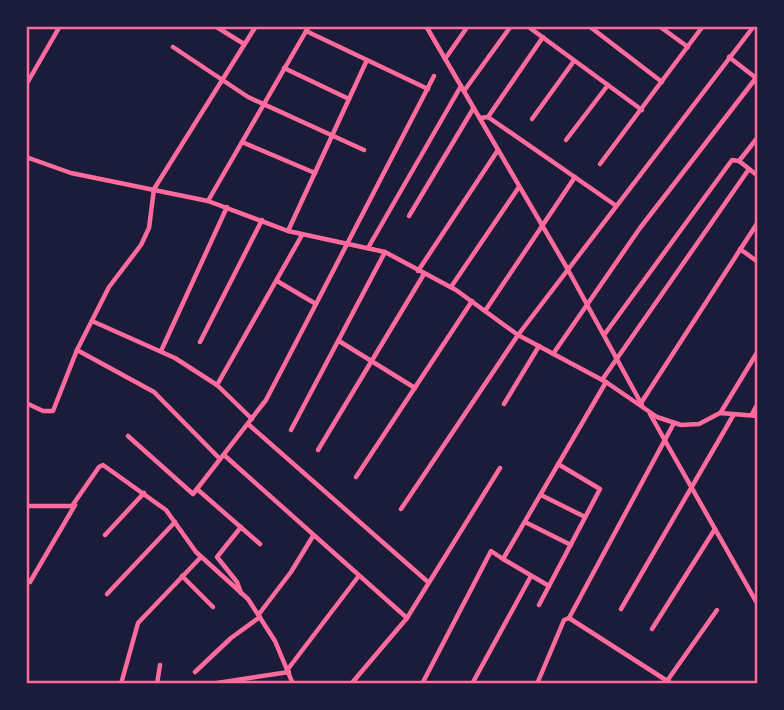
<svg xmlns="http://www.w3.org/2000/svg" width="784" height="710" font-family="'Libre Baskerville',serif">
	<rect width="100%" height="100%" fill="#1b1b3a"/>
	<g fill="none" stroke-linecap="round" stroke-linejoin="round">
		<!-- minor -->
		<g stroke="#ff6b9d" stroke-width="4.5">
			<polyline points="215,26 244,44"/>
			<polyline points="426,26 567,268 642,405"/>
			<polyline points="589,26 662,82"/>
			<polyline points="659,26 688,47"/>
			<polyline points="530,28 642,110"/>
			<polyline points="306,31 428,89"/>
			<polyline points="173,47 248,97 364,150"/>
			<polyline points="729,57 756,78"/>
			<polyline points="445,59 468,26"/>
			<polyline points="284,68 349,99"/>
			<polyline points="26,85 60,26"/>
			<polyline points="464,91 511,26"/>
			<polyline points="488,117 543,37"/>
			<polyline points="480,118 488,117 615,205"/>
			<polyline points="532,119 574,61"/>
			<polyline points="566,140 608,85"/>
			<polyline points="242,142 315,173"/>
			<polyline points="26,157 71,173 208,201 288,231 385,252 456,290 518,335 606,382 657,417 681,425 699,424 720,413 758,416"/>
			<polyline points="739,161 758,137"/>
			<polyline points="600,164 703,26"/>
			<polyline points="208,201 309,26"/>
			<polyline points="409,216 473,109"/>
			<polyline points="288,231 367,60"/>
			<polyline points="368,248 461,86"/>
			<polyline points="740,249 758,262"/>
			<polyline points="418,271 498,150"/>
			<polyline points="451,287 519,187"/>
			<polyline points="316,304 434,76"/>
			<polyline points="485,311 575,177"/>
			<polyline points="92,321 175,358 217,385 252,419"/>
			<polyline points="604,335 732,160 739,161 758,176"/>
			<polyline points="339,341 415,388"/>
			<polyline points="200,342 262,220"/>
			<polyline points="77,350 154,392 220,459"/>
			<polyline points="161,351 227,207"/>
			<polyline points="553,354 640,228 756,78"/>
			<polyline points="602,380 749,169"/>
			<polyline points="217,385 302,235"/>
			<polyline points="26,403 43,411 53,411 77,350 109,287 141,245 149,228 154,189 256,26"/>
			<polyline points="641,403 758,222"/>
			<polyline points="504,404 539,346"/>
			<polyline points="721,412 758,351"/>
			<polyline points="650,414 758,605"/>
			<polyline points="752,414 758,403"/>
			<polyline points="248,424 428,582"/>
			<polyline points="291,430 385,252"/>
			<polyline points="128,436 193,494 266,400 316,304 277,281"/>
			<polyline points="318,450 424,274"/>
			<polyline points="224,455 407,618"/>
			<polyline points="356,477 472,301"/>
			<polyline points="197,489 260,544"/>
			<polyline points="541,495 585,517"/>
			<polyline points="26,506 72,506 99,467 103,465 166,510 196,552 248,599 275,641 293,684"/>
			<polyline points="401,509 518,335 754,26"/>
			<polyline points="525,522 571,545"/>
			<polyline points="105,535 144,493"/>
			<polyline points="503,559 549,586"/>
			<polyline points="182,576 213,607"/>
			<polyline points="30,582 75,505"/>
			<polyline points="241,593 237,582 217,557 241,527"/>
			<polyline points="107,594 175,522"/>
			<polyline points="539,605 600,489 558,464"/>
			<polyline points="621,609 734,414"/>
			<polyline points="259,614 291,572 313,536"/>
			<polyline points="569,618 674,423"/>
			<polyline points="652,629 715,529"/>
			<polyline points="288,669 358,577"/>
			<polyline points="195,672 231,638 260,617"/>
			<polyline points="667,681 717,610"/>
			<polyline points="217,683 289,672"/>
			<polyline points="121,684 138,623 201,557"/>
			<polyline points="157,684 160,665"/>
			<polyline points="351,684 407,618 500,468"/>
			<polyline points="422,684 491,551 503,559 606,382"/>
			<polyline points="472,684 531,576"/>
			<polyline points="537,684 564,620 569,618 672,684"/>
		</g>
	</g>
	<!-- border -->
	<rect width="784" height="710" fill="none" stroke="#1b1b3a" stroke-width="56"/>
	<rect x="28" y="28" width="728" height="654" fill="none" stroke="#ff6b9d" stroke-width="2.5"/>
</svg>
